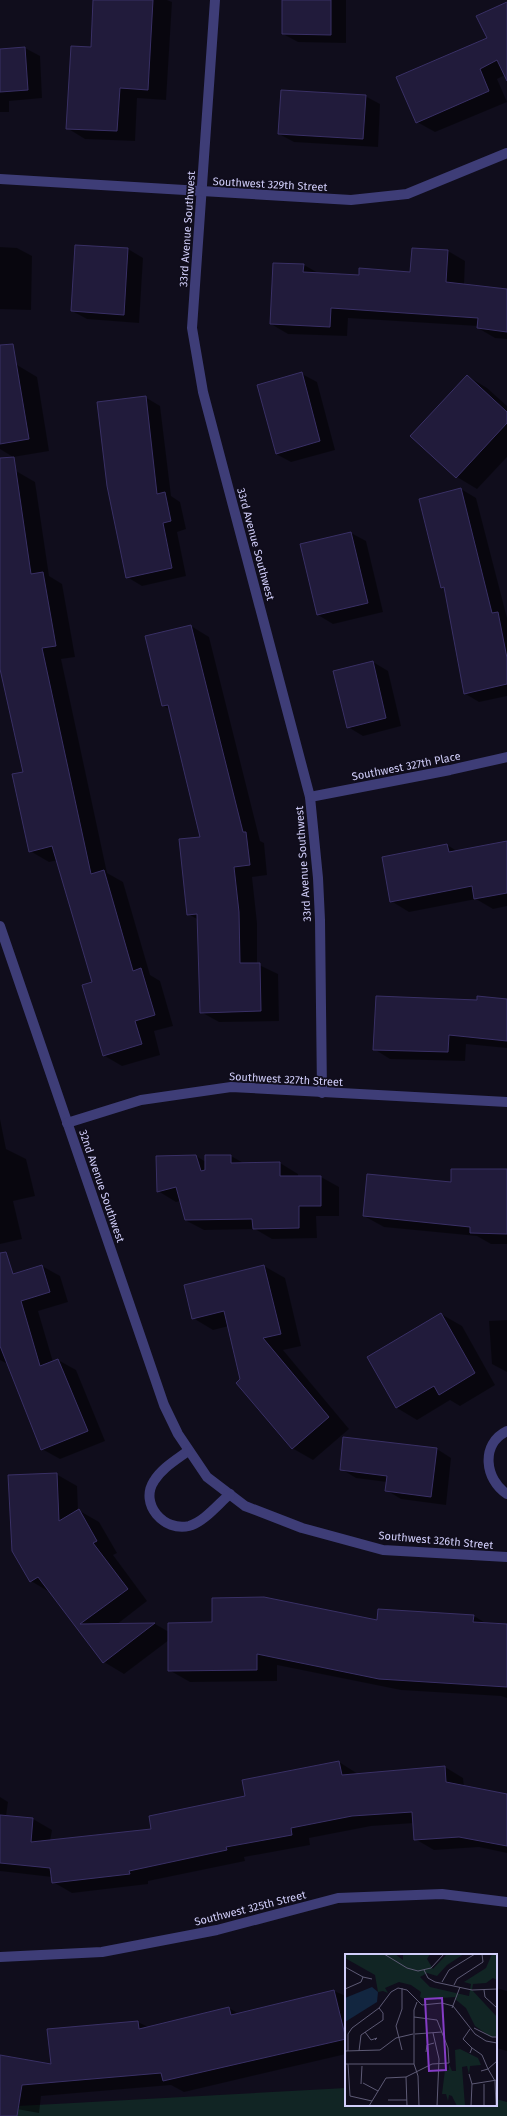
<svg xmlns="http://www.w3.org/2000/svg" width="507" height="2116" font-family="'Fira Sans',sans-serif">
	<rect width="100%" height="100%" fill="#100d1c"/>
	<!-- green -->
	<polygon fill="#112524" points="346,2088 346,2105 496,2105 496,2099 507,2102 507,2116 0,2116 0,2107"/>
	<!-- shadow -->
	<g fill="#0007">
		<polygon points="94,0 167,0 172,2 166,100 137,98 135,141 85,139 67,128 92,48"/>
		<polygon points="283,0 346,0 346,43 298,42 283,34"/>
		<polygon points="507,3 507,74 497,79 507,102 435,132 417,122 488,39"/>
		<polygon points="25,48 40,56 42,98 9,101 9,112 0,112 0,50"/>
		<polygon points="365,96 380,104 378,147 294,142 279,134"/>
		<polygon points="76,246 128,249 143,258 139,323 87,319 72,311"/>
		<polygon points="0,247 17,248 32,256 31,310 0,309"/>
		<polygon points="413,249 448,251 465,261 464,285 507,291 507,339 495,338 478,328 478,326 348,318 347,336 288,334 271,324 304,265 320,274 360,276 411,273"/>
		<polygon points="17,365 37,377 49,451 13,457 0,449 0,368"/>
		<polygon points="302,374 317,382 335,450 291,462 276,454"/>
		<polygon points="467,376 487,388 507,406 507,457 477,489 457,477"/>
		<polygon points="145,397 160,406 171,496 180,502 186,529 177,532 186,576 142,586 127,577"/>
		<polygon points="16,471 35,482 49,576 62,584 75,657 61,659 107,873 123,882 150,975 160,981 173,1026 154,1031 160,1055 122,1066 103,1055 93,983 58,860 49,862 30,851 24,772 0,664 0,473"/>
		<polygon points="461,489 476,498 507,618 507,696 479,702 464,693 445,589 442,587"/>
		<polygon points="351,533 366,541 383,612 333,624 318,615"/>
		<polygon points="191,626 209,637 260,841 264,843 267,875 252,877 257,923 257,964 278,974 279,1021 219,1022 201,1012 199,920 188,914 201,838 170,710 163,705"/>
		<polygon points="373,662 388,671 401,726 363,736 348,727"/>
		<polygon points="507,842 507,906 493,909 476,899 409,912 391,901 447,845 457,851"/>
		<polygon points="507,1000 507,1048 466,1044 465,1061 390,1059 374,1049 478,1001"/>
		<polygon points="0,1119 6,1149 26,1159 35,1196 13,1201 22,1239 0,1244"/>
		<polygon points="196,1156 206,1162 231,1156 245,1164 280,1163 298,1174 298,1177 321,1177 339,1187 339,1216 316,1216 317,1238 272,1239 255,1229 204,1230 185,1220 180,1201 176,1202 158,1191"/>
		<polygon points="507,1170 507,1244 491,1244 477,1236 384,1227 364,1216 452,1183"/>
		<polygon points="42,1266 60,1276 68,1302 38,1311 53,1362 58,1360 76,1370 105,1441 60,1459 42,1449 8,1364 0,1360 0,1279"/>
		<polygon points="264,1266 285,1278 301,1346 283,1350 349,1429 313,1460 292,1448 241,1380 229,1326 213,1330 193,1318"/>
		<polygon points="441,1314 462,1326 495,1385 460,1406 450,1400 417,1420 397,1408 368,1357"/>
		<polygon points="507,1320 507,1372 492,1364 489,1321"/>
		<polygon points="437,1449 451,1458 446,1505 401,1499 386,1490 387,1482 356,1478 341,1469"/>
		<polygon points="56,1474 77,1486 78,1510 99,1522 117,1553 113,1555 147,1601 116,1625 155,1624 169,1632 474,1616 487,1624 507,1625 507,1698 501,1696 401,1690 277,1665 277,1681 190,1682 169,1670 169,1640 124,1674 104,1662 51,1593 31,1581"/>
		<polygon points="339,1762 358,1774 445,1767 463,1778 464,1787 507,1795 507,1853 479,1847 434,1850 415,1839 414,1823 371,1826 309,1838 310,1845 244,1857 245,1861 148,1881 148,1884 72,1893 53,1882 52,1877 0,1871 0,1797 8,1802 6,1816 33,1819 52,1830 50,1841 152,1830"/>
		<polygon points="496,1988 507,1991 507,2051 496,2048"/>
		<polygon points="334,1991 346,1996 346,2054 184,2092 171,2085 41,2096 39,2113 0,2106 0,2056 52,2065 138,2022 148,2027 229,2008 239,2014"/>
	</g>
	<!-- building -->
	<g fill="#211b3b" stroke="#393065">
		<polygon points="93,0 153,0 148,90 120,88 117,131 66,129 71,46 91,47"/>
		<polygon points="282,0 331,0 331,35 282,34"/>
		<polygon points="507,2 507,81 497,60 480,69 489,91 416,123 396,77 487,38 476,16"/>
		<polygon points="25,47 28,90 0,92 0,49"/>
		<polygon points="281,90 366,95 363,139 278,134"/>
		<polygon points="75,245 128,248 124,315 71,311"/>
		<polygon points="412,248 448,250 446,282 507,289 507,332 477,328 478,318 331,308 330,327 270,324 273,263 304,264 303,272 359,275 359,268 410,272"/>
		<polygon points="13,344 29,439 0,444 0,345"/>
		<polygon points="302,372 320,441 276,454 257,385"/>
		<polygon points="467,375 507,412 507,423 456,478 410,436"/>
		<polygon points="146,396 157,494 165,492 171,521 163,523 172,568 126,578 107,486 97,402"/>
		<polygon points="14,457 31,574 43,572 56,646 42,648 91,874 104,870 133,971 141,968 155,1015 135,1021 142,1044 103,1056 82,985 92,982 52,846 29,852 12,774 23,772 0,669 0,458"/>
		<polygon points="461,488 492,613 498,612 507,658 507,684 464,694 444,587 441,588 419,499"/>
		<polygon points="351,532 368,603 317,615 300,544"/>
		<polygon points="191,625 243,832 246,832 250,865 234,867 239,912 240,963 260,963 261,1011 200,1013 197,914 187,915 179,839 200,837 168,705 162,706 145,636"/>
		<polygon points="373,661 386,718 347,728 333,671"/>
		<polygon points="507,841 507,893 474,899 472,886 390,902 382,857 447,844 449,852"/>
		<polygon points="376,996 477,1000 477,996 507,999 507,1041 449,1035 448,1052 373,1050"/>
		<polygon points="196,1155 201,1171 205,1170 205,1155 231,1155 231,1163 280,1162 280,1176 321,1176 321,1206 299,1206 299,1228 253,1229 252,1219 185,1220 176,1187 157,1192 156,1156"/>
		<polygon points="451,1169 507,1169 507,1234 470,1233 470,1227 363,1216 367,1174 451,1182"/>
		<polygon points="6,1252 13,1274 42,1265 50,1292 21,1301 40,1366 58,1359 88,1431 41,1450 0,1346 0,1253"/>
		<polygon points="264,1265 281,1334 263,1338 329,1417 292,1449 236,1383 240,1379 224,1311 192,1319 184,1285"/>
		<polygon points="441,1313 475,1373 439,1395 434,1386 396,1408 367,1357"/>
		<polygon points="343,1437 437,1448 431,1497 385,1491 387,1476 340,1470"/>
		<polygon points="57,1473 59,1521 79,1509 97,1541 93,1543 128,1589 80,1624 155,1623 103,1663 38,1577 30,1582 12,1551 8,1475"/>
		<polygon points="264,1597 377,1620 378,1609 474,1615 473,1622 507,1624 507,1687 379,1679 257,1654 257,1670 168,1671 168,1623 212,1622 212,1598"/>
		<polygon points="339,1761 342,1775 445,1766 446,1782 507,1794 507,1846 459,1837 414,1840 412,1812 352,1816 291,1828 292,1835 226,1847 227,1850 129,1871 130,1874 52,1883 50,1868 0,1863 0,1815 33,1818 31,1842 151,1829 149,1816 245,1796 242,1780"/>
		<polygon points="334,1990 346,2039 163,2081 161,2073 22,2085 17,2116 0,2116 0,2055 51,2064 47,2029 138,2021 139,2029 229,2007 231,2015"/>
	</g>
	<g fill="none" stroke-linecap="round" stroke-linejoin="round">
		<!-- minor -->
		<g stroke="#3e3d77" stroke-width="10">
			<polyline points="215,0 192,328 203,392 310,797 318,878 320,920 322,1093"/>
			<polyline points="0,179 351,200 407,194 507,153"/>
			<polyline points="310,797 450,770 507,757"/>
			<polyline points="0,926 164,1405 178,1434 207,1477 245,1506 302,1528 383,1550 507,1557"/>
			<polyline points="67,1123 141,1100 231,1087 507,1102"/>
			<path d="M 507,1431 C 480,1444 485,1480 507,1494"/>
			<path d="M 188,1451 C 176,1460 162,1468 154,1481 C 139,1504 164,1532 189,1526 C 204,1522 218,1504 230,1494"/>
			<polyline points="0,1957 102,1952 217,1930 338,1898 442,1894 507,1902"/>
		</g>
	</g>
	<g text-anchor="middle" stroke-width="3.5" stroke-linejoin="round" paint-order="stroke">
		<!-- street labels -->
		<g font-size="11" fill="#d1cefa" stroke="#100d1c">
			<text transform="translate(270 184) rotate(3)" y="4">Southwest 329th Street</text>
			<text transform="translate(187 229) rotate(-86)" y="4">33rd Avenue Southwest</text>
			<text transform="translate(256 544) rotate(75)" y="4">33rd Avenue Southwest</text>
			<text transform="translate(406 766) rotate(-11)" y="4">Southwest 327th Place</text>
			<text transform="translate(303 864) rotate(-94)" y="4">33rd Avenue Southwest</text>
			<text transform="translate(286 1079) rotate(3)" y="4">Southwest 327th Street</text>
			<text transform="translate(102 1186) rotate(71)" y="4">32nd Avenue Southwest</text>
			<text transform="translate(436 1540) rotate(5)" y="4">Southwest 326th Street</text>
			<text transform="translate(250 1908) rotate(-14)" y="4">Southwest 325th Street</text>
		</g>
	</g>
	<!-- overview -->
	<g transform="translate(345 1954)">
		<rect width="152" height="152" fill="#100d1c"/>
		<path d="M 0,0 L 50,0 L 58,6 L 58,0 L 85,0 L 82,5 L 88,15 L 102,0 L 119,0 L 102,11 L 92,22 L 82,19 L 75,23 L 85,33 L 124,42 L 126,30 L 119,28 L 141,14 L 147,0 L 152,0 L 152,26 L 148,24 L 141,29 L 128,30 L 127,36 L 152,63 L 152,82 L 146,83 L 130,72 L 121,54 L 110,45 L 111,43 L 79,45 L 75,43 L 76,38 L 66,31 L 54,28 L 40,34 L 43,39 L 38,37 L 33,38 L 30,21 L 0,4 ZM 115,95 L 133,104 L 136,111 L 125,112 L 124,120 L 122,112 L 117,113 L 120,152 L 112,152 L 107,142 L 104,141 L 103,147 L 101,140 L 97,140 L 100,116 L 104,116 L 104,110 L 107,117 L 111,117 L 110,96 Z" fill="#112524"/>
		<path d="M 27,33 L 33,38 L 32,48 L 0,68 L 0,44 Z" fill="#122640"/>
		<path fill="none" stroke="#5d5a75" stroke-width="1" d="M 39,0 L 62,14 L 73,17 L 86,14 L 99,0M 0,13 L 18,23 L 27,25M 79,16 L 83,24 L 90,28 L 127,36 L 152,35M 97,28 L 104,16 L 130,0M 109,31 L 112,25 L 138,8 L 137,0M 0,35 L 16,28 L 18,23M 139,36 L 140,43 L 152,54M 72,48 L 69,56 L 69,110 L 73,122 L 74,152M 107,54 L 115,33M 129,74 L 147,83 L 152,83M 20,78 L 26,86 L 32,84 L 30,86M 88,79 L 94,105 L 92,152M 70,80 L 97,78M 127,94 L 137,101 L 143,115 L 136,117M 57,96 L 51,72 L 57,55 L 57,34M 0,97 L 35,96 L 51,84 L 68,80M 3,97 L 3,80 L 7,74 L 34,54 L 46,38 L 53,34 L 62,36 L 77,51 L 97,49 L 108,52 L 130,80 L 141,87 L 152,89M 14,97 L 16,81 L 38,66 L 38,59 L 34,54M 81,98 L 82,91 L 89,89M 125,99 L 127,94 L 118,85 L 125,75M 0,110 L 69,110M 3,110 L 5,142 L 27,147M 124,120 L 127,130 L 126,152M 61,123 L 62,152M 18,129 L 33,137M 16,130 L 17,112M 127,130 L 152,126M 139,130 L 139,152M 43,146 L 62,146M 24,152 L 41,124 L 61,123 L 87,110 L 104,109 L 103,94 L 92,66 L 69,63M 151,152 L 150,127 L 143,115 L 152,107"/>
		<path fill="#843cc5" fill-opacity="0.15" stroke="#843cc5" stroke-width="2" d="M 97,44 L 101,116 L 84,117 L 80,45 Z"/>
		<rect width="152" height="152" fill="none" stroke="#d1cefa" stroke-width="2"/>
	</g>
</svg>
